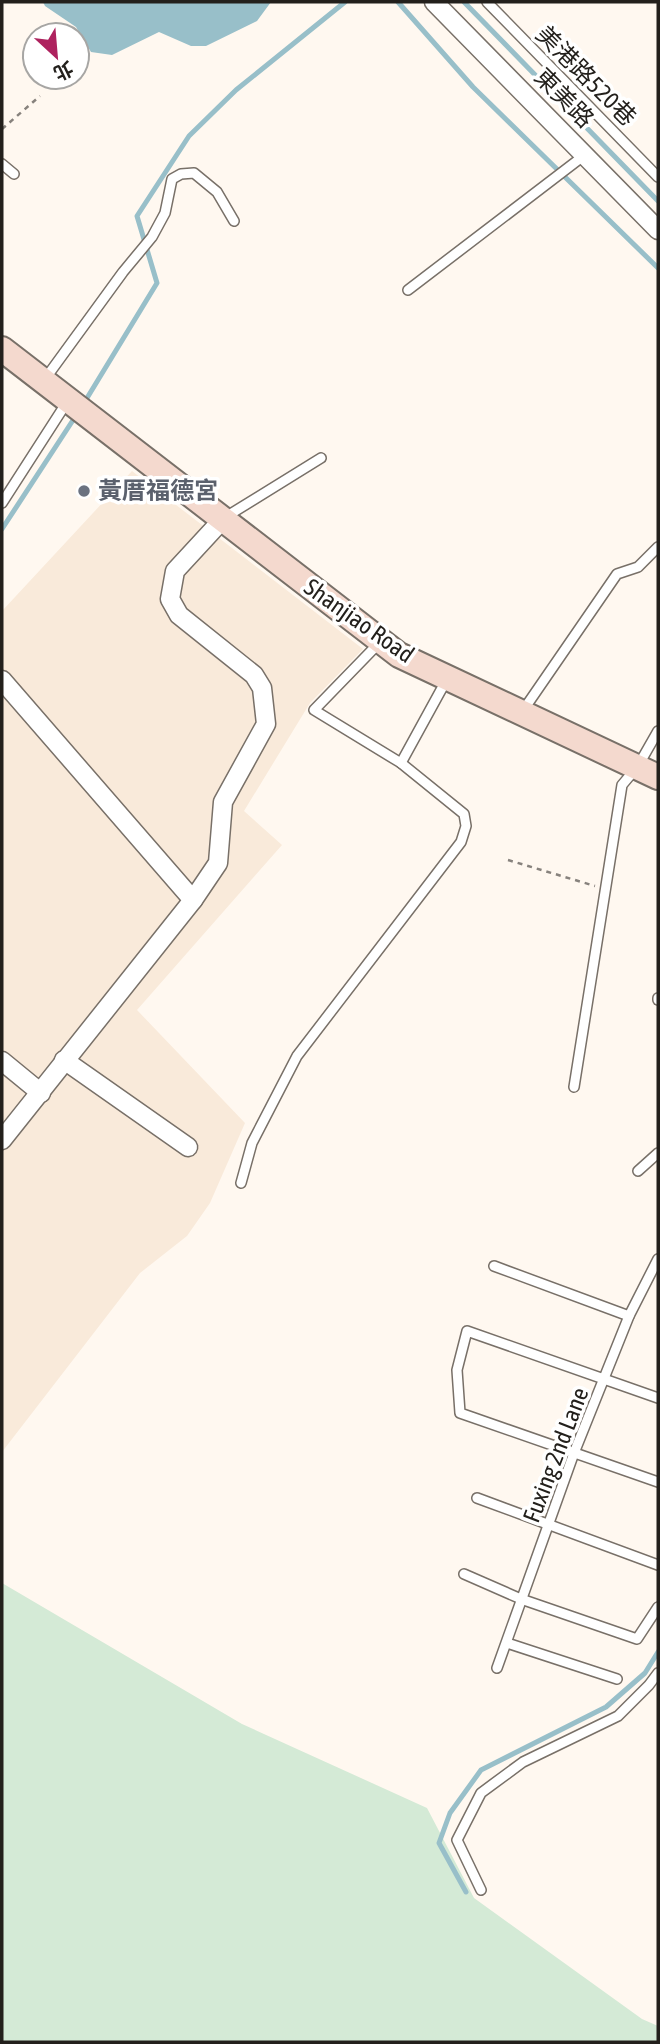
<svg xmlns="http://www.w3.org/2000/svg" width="660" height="2044" font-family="'Asap Condensed','Noto Sans TC',sans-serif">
	<rect width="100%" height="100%" fill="#fff8f0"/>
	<!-- built -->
	<polygon fill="#f9eada" points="132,471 363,649 310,703 244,811 282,845 137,1010 245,1123 210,1203 187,1236 140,1273 2,1452 2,611"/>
	<!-- green -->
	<polygon fill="#d4ead6" points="2,1583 242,1724 427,1808 474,1898 642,2019 658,2026 658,2042 2,2042"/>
	<!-- water -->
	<polygon fill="#98bfc9" points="43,2 271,2 257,21 206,46 191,46 159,32 112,55 91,52 76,27 45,6"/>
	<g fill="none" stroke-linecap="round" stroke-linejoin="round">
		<!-- stream -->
		<g stroke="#98bfc9" stroke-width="5">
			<polyline points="398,2 473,87 658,268"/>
			<polyline points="464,2 658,201"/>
			<polyline points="84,403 157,283 137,216 189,136 236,90 345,2"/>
			<polyline points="2,529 77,414"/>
			<polyline points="466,1892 439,1843 450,1813 481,1770 606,1707 645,1673 658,1652"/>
		</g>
		<defs>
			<g id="lane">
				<polyline points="487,2 658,177"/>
				<polyline points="2,164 14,174"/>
				<polyline points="408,290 586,154"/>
				<polyline points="45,379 123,272 152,237 165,213 172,179 181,174 194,173 217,192 234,221"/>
				<polyline points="2,503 67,402"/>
				<polyline points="224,518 321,458"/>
				<polyline points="522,712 617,574 638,567 658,547"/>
				<polyline points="401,763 447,679"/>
				<polyline points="658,1000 658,998"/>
				<polyline points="574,1087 622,785 638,766 658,731"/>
				<polyline points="638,1171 658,1153"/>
				<polyline points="241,1183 252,1143 297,1056 461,842 466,826 464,814 401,763 314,710 380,642"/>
				<polyline points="494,1266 629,1316"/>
				<polyline points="658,1398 467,1331 457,1370 460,1413 658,1482"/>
				<polyline points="477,1498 658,1565"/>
				<polyline points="464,1574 521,1599 637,1639 658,1607"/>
				<polyline points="507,1643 617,1679"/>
				<polyline points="497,1668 574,1453 629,1316 658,1259"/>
				<polyline points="481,1890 457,1840 481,1793 523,1762 618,1716 649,1685 658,1673"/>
			</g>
			<g id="street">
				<polyline points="434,2 658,230"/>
				<polyline points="2,680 193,900"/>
				<polyline points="64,1060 188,1147"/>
				<polyline points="2,1061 41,1093"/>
				<polyline points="2,1140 193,900 218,863 223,802 266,724 262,688 254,675 179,615 170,599 175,571 223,519"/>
			</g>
			<polyline id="secondary" points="2,349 399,655 658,777"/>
		</defs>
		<!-- lane casing -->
		<use href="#lane" stroke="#787068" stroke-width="12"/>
		<!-- street casing -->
		<use href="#street" stroke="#787068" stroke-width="21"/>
		<!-- secondary casing -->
		<use href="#secondary" stroke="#787068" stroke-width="28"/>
		<!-- path -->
		<g stroke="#87827d" stroke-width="2.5" stroke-dasharray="5 5" stroke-linecap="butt">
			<polyline points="2,129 40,96"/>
			<polyline points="508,860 595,886"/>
		</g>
		<!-- lane -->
		<use href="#lane" stroke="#fff" stroke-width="9"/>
		<!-- street -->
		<use href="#street" stroke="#fff" stroke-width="18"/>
		<!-- secondary -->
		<use href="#secondary" stroke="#f4d9ce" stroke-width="24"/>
	</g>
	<!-- markers -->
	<circle fill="#6b7280" stroke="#fff" stroke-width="2.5" cx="84" cy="491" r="7"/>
	<g text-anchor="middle" stroke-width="7" stroke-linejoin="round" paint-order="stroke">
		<!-- street labels -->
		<g font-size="24" fill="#23201c" stroke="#fff">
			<text transform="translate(586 76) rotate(45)" y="8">美港路520巷</text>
			<text transform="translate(564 98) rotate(45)" y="8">東美路</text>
			<text transform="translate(359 621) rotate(35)" y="8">Shanjiao Road</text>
			<text transform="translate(556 1455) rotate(-69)" y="8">Fuxing 2nd Lane</text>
		</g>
		<!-- worship labels -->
		<g font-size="24" font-weight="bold" fill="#5b616d" stroke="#fff" text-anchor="start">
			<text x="98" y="499">黃厝福德宮</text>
		</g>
	</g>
	<!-- border -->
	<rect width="660" height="2044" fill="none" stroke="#23201c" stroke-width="7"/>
	<!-- north arrow -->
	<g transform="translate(56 56) rotate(154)"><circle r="33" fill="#ffffff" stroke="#a7a6a4" stroke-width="2"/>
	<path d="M0-5L12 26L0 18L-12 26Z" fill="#ae225e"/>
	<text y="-10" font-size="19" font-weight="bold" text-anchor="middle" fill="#23201c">北</text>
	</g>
</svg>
